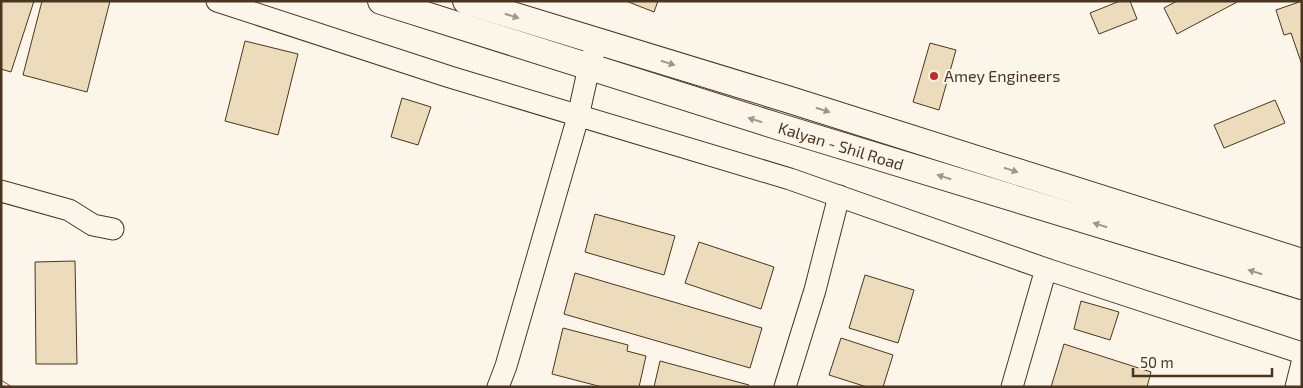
<svg xmlns="http://www.w3.org/2000/svg" width="1303" height="388" font-family="'Exo 2',sans-serif">
	<rect width="100%" height="100%" fill="#fbf6e9"/>
	<!-- building -->
	<g fill="#ecdcbc" stroke="#4a3520">
		<polygon points="1,1 34,1 11,72 1,69"/>
		<polygon points="42,1 110,1 87,92 23,75"/>
		<polygon points="626,1 658,1 654,12"/>
		<polygon points="1120,1 1130,1 1137,19 1099,34 1090,13"/>
		<polygon points="1177,1 1239,1 1177,34 1164,8"/>
		<polygon points="1302,1 1302,65 1291,33 1284,35 1276,10"/>
		<polygon points="245,41 298,54 278,135 225,121"/>
		<polygon points="930,43 956,50 939,110 913,102"/>
		<polygon points="402,98 431,107 418,145 391,137"/>
		<polygon points="1275,100 1285,123 1224,148 1214,125"/>
		<polygon points="595,214 675,236 664,275 585,252"/>
		<polygon points="699,242 774,267 761,309 685,283"/>
		<polygon points="75,261 77,364 36,364 35,262"/>
		<polygon points="575,273 762,328 750,368 564,314"/>
		<polygon points="865,275 914,290 898,343 849,328"/>
		<polygon points="1081,301 1119,312 1110,340 1074,329"/>
		<polygon points="563,328 628,345 627,351 646,356 639,387 602,387 552,374"/>
		<polygon points="841,338 893,355 883,387 867,387 829,375"/>
		<polygon points="1064,344 1151,372 1147,387 1051,387"/>
		<polygon points="660,361 749,385 748,387 654,387"/>
	</g>
	<g fill="none" stroke-linecap="round" stroke-linejoin="round">
		<defs>
			<g id="minor">
				<polyline points="217,1 450,77 790,179 1046,269 1302,353"/>
				<polyline points="1,191 69,210 93,225 113,229"/>
				<polyline points="498,387 506,366 578,117 589,67 594,52"/>
				<polyline points="785,387 815,290 839,196"/>
				<polyline points="1012,387 1046,269"/>
				<polyline points="1296,387 1302,363"/>
			</g>
			<g id="major">
				<polyline points="381,1 777,126 1302,286"/>
				<polyline points="466,1 787,99 1302,262"/>
			</g>
		</defs>
		<!-- minor casing -->
		<use href="#minor" stroke="#4a3520" stroke-width="23"/>
		<!-- major casing -->
		<use href="#major" stroke="#4a3520" stroke-width="28"/>
		<!-- minor -->
		<use href="#minor" stroke="#fbf6e9" stroke-width="21"/>
		<!-- major -->
		<use href="#major" stroke="#fbf6e9" stroke-width="26"/>
		<!-- power -->
		<polyline stroke="#c62828" stroke-width="1" stroke-dasharray="18 4 2.5 4" stroke-linecap="butt" points="1,380 12,387"/>
	</g>
	<!-- one-way arrows -->
	<defs><path id="oneway-solid" d="M-6-.8H1V-3.2L6.5 0L1 3.2V.8H-6Z" transform="scale(1.25)"/></defs>
	<g fill="#a29684">
		<use href="#oneway-solid" transform="translate(512 16) rotate(17)"/>
		<use href="#oneway-solid" transform="translate(668 63) rotate(17)"/>
		<use href="#oneway-solid" transform="translate(823 110) rotate(18)"/>
		<use href="#oneway-solid" transform="translate(755 120) rotate(-162)"/>
		<use href="#oneway-solid" transform="translate(1011 170) rotate(18)"/>
		<use href="#oneway-solid" transform="translate(944 177) rotate(-163)"/>
		<use href="#oneway-solid" transform="translate(1100 225) rotate(-163)"/>
		<use href="#oneway-solid" transform="translate(1255 272) rotate(-163)"/>
	</g>
	<!-- markers -->
	<circle fill="#c62828" stroke="#fbf6e9" stroke-width="2" cx="934" cy="76" r="5"/>
	<g text-anchor="middle" stroke-width="4" stroke-linejoin="round" paint-order="stroke">
		<!-- poi labels -->
		<g font-size="16" fill="#4a3520" stroke="#fbf6e9" text-anchor="start">
			<text x="944" y="82">Amey Engineers</text>
		</g>
		<!-- street labels -->
		<g font-size="16" fill="#4a3520" stroke="#fbf6e9">
			<text transform="translate(841 146) rotate(17)" y="6">Kalyan - Shil Road</text>
		</g>
	</g>
	<!-- border -->
	<rect width="1303" height="388" fill="none" stroke="#4a3520" stroke-width="5"/>
	<!-- scale -->
	<path d="M1133 368v8h139v-8" fill="none" stroke="#4a3520" stroke-width="2.5"/>
	<text x="1140" y="368" font-size="15" fill="#4a3520" stroke="#fbf6e9" stroke-width="4" paint-order="stroke">50 m</text>
</svg>
